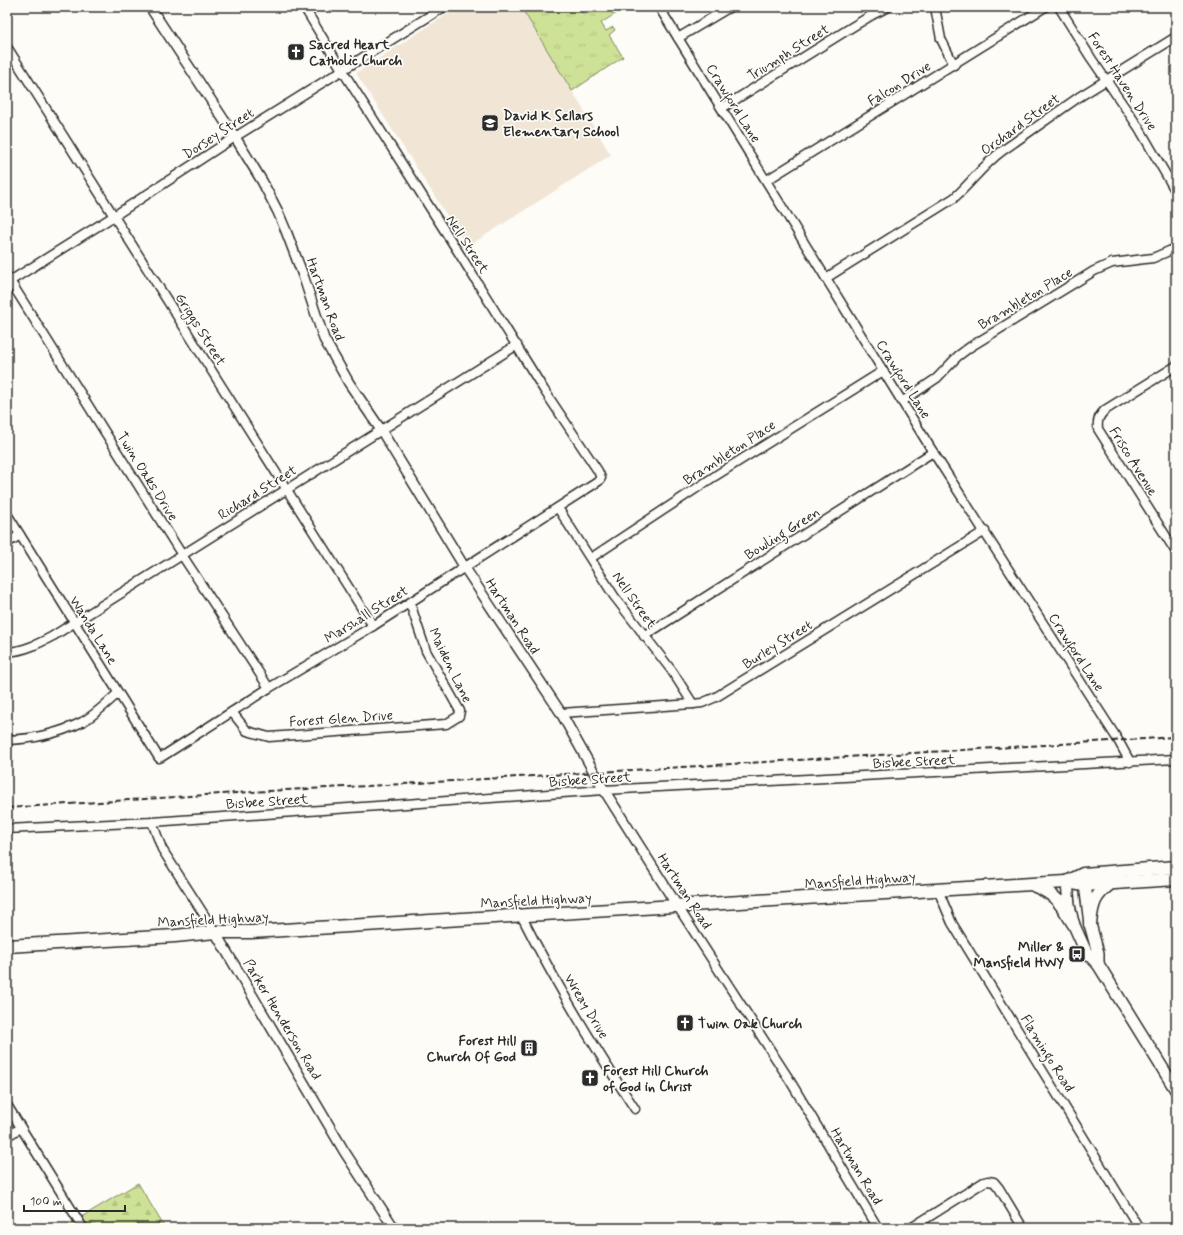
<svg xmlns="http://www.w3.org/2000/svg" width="1183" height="1235" font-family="Mynerve,sans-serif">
	<defs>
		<pattern id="grass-tufts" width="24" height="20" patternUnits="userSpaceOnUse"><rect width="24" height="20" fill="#cee297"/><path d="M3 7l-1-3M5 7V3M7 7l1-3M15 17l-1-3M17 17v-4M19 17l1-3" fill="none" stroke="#b1c282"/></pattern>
		<pattern id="forest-firs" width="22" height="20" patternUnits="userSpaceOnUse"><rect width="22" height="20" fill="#cee297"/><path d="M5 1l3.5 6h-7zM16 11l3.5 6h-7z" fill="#b1c282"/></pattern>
	</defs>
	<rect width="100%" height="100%" fill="#fdfcf7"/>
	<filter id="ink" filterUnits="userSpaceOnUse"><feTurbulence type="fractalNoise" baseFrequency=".025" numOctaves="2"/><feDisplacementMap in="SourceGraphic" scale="8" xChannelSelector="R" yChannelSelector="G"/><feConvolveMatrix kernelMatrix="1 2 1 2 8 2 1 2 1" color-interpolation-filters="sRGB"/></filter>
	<g filter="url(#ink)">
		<!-- built -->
		<polygon fill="#f1e6d6" points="458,7 521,7 611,155 467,247 356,73"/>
		<!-- grass -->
		<polygon fill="url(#grass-tufts)" stroke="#7c8661" points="521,7 579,7 584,15 597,7 626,7 601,23 606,31 613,27 615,30 609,35 623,57 572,91"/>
		<!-- forest -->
		<polygon fill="url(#forest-firs)" stroke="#7c8661" points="138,1183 165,1228 63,1228"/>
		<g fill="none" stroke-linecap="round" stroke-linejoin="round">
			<defs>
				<g id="minor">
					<polyline points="659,7 933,452 1118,740 1130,762"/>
					<polyline points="935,7 941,39 954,65"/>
					<polyline points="1059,7 1091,58 1139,128 1176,192"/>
					<polyline points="678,38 730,7"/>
					<polyline points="7,47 373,626"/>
					<polyline points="722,108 852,27 872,15 888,7"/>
					<polyline points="767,180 1045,7"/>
					<polyline points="7,276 182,555 269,688"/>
					<path d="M 826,278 L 954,198 C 971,183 984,164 1002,151 L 1079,97 L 1176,37"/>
					<polyline points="7,283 114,216 235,137 444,7"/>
					<path d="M 1176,366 L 1105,410 C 1099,416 1097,420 1098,429 L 1176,552"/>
					<polyline points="903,401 937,378 958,356 970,347 1094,271 1112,263 1153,258 1176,248"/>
					<polyline points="558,508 614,596 672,671 693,704"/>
					<polyline points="7,514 159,758 163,756 269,688 373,626 599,481 601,478 598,471 544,390 457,250 342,70 304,7"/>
					<polyline points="7,543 20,535"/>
					<polyline points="591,558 715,476 883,371"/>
					<polyline points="644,636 933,452"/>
					<path d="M 7,652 C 24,651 38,644 53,636 L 517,345"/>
					<polyline points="232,712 247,731 269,737 446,724 459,716 460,711 426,651 410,603"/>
					<polyline points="561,713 693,704 702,703 716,697 985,531"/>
					<path d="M 7,740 C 33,739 58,734 82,722 C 95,715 107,703 118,693"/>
					<polyline points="152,822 162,849 215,932"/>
					<polyline points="7,829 152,822 604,790 1176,759"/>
					<polyline points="938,890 952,923 1139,1228"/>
					<polyline points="678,907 789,1079 878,1228"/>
					<path d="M 521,915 C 554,981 594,1047 635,1109"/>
					<polyline points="7,1105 83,1228"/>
					<polyline points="7,1136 21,1128"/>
					<polyline points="911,1228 984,1182 988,1181 994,1182 999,1188 1023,1228"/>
				</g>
				<g id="tertiary">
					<polyline points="150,7 235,137 262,181 278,212 286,231 304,278 324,339 349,383 381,430 465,568 561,713 604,790 678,907"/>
					<polyline points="215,932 344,1151 394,1228"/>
				</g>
				<g id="secondary">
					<polyline points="1084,876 1090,924 1098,953 1098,964"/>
					<polyline points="1067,882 1069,905 1073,923 1086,952 1098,964 1176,1090"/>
				</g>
				<g id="primary">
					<polyline points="1067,882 1083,874 1176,867"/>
					<path d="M 1035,886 C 1056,894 1062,905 1073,923"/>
					<path d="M 1090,924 C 1092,904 1094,896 1111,883"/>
					<polyline points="7,946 175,936 215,932 251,932 300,929 1032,884 1067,882 1084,885 1176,879"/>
				</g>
			</defs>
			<!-- minor casing -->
			<use href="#minor" stroke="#2b2b2b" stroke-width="11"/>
			<!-- tertiary casing -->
			<use href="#tertiary" stroke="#2b2b2b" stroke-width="12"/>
			<!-- secondary casing -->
			<use href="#secondary" stroke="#2b2b2b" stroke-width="14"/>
			<!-- primary casing -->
			<use href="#primary" stroke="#2b2b2b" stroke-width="15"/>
			<!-- minor -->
			<use href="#minor" stroke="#fdfcf7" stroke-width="8"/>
			<!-- tertiary -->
			<use href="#tertiary" stroke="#fdfcf7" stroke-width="9"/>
			<!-- secondary -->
			<use href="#secondary" stroke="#fdfcf7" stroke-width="11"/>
			<!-- primary -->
			<use href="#primary" stroke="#fdfcf7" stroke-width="12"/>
			<!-- rail -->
			<polyline stroke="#2b2b2b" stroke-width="2" stroke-dasharray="6 3" stroke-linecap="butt" points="7,808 267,791 386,785 1176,737"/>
		</g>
	</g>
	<!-- icons -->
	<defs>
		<symbol id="church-square" viewBox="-11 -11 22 22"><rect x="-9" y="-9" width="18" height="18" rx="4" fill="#2b2b2b" stroke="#fdfcf7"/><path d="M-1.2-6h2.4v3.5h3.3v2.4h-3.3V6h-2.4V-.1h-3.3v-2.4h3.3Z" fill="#fff"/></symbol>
		<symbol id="school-square" viewBox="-11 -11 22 22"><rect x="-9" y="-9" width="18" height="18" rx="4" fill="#2b2b2b" stroke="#fdfcf7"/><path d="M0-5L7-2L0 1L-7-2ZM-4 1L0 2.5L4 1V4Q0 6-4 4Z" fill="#fff"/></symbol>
		<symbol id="bus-square" viewBox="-11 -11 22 22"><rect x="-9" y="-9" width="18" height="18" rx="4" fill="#2b2b2b" stroke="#fdfcf7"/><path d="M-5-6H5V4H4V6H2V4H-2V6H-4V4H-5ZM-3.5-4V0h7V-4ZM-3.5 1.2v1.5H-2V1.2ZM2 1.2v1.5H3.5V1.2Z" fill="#fff"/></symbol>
		<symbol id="building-square" viewBox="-11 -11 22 22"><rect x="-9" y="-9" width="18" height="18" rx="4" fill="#2b2b2b" stroke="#fdfcf7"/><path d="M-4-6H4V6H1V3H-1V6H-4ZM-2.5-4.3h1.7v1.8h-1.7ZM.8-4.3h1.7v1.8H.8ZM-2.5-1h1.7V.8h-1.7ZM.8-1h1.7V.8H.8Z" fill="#fff"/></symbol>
	</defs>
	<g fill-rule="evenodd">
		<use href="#church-square" x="286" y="42" width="20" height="20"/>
		<use href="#school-square" x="480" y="113" width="20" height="20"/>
		<use href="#bus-square" x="1067" y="944" width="20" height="20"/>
		<use href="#church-square" x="675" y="1013" width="20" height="20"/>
		<use href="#building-square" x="519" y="1038" width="20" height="20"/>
		<use href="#church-square" x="580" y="1068" width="20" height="20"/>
	</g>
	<g text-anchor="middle" stroke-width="3.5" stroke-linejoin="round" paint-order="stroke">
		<!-- poi labels -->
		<g font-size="14" font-weight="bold" fill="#2b2b2b" stroke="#fdfcf7" text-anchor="start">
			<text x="309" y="49">Sacred Heart<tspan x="309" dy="16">Catholic Church</tspan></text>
			<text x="503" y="120">David K Sellars<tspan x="503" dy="16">Elementary School</tspan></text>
			<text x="1064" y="951" text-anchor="end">Miller &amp;<tspan x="1064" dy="16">Mansfield HWY</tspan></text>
			<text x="698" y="1028">Twin Oak Church</text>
			<text x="516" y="1045" text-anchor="end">Forest Hill<tspan x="516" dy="16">Church Of God</tspan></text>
			<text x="603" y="1075">Forest Hill Church<tspan x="603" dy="16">of God in Christ</tspan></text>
		</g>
		<!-- street labels -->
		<g font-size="14" fill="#2b2b2b" stroke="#fdfcf7">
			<text transform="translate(788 52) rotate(-32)" y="5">Triumph Street</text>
			<text transform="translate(1123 81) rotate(57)" y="5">Forest Haven Drive</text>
			<text transform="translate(899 83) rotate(-32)" y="5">Falcon Drive</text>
			<text transform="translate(734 103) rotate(58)" y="5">Crawford Lane</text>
			<text transform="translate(1020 124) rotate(-36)" y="5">Orchard Street</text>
			<text transform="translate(218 133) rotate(-33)" y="5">Dorsey Street</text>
			<text transform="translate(468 244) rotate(57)" y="5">Nell Street</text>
			<text transform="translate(1025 298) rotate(-31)" y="5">Brambleton Place</text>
			<text transform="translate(326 299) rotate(70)" y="5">Hartman Road</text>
			<text transform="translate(201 329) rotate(58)" y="5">Griggs Street</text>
			<text transform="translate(904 379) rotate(58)" y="5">Crawford Lane</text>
			<text transform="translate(729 452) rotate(-33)" y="5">Brambleton Place</text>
			<text transform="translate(1134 461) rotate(58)" y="5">Frisco Avenue</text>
			<text transform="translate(148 476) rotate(58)" y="5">Twin Oaks Drive</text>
			<text transform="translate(257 492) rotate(-32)" y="5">Richard Street</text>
			<text transform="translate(782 533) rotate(-32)" y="5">Bowling Green</text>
			<text transform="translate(635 600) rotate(55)" y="5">Nell Street</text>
			<text transform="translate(366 614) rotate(-32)" y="5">Marshall Street</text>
			<text transform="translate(513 616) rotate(57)" y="5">Hartman Road</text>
			<text transform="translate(94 630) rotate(58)" y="5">Wanda Lane</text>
			<text transform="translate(777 644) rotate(-32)" y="5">Burley Street</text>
			<text transform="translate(1077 652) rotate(57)" y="5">Crawford Lane</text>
			<text transform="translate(451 665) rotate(64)" y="5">Maiden Lane</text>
			<text transform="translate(341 718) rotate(-4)" y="5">Forest Glen Drive</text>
			<text transform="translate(914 761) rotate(-3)" y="5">Bisbee Street</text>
			<text transform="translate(590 779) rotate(-4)" y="5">Bisbee Street</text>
			<text transform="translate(267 801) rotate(-4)" y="5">Bisbee Street</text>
			<text transform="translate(860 880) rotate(-4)" y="5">Mansfield Highway</text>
			<text transform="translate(685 891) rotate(57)" y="5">Hartman Road</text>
			<text transform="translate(536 900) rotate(-3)" y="5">Mansfield Highway</text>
			<text transform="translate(213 919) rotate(-3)" y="5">Mansfield Highway</text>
			<text transform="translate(587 1006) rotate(59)" y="5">Wreay Drive</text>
			<text transform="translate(283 1019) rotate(59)" y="5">Parker Henderson Road</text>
			<text transform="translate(1048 1053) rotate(58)" y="5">Flamingo Road</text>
			<text transform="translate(857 1166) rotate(59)" y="5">Hartman Road</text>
		</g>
	</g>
	<!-- margin -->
	<rect width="1183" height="1235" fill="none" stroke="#fdfcf7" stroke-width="24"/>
	<rect x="12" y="12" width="1159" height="1211" fill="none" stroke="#2b2b2b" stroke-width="1.5" filter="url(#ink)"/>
	<!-- scale -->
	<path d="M24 1205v6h101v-6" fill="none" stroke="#2b2b2b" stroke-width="2"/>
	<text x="30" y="1205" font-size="12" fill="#2b2b2b" stroke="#fdfcf7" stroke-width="3" paint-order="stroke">100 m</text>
</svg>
